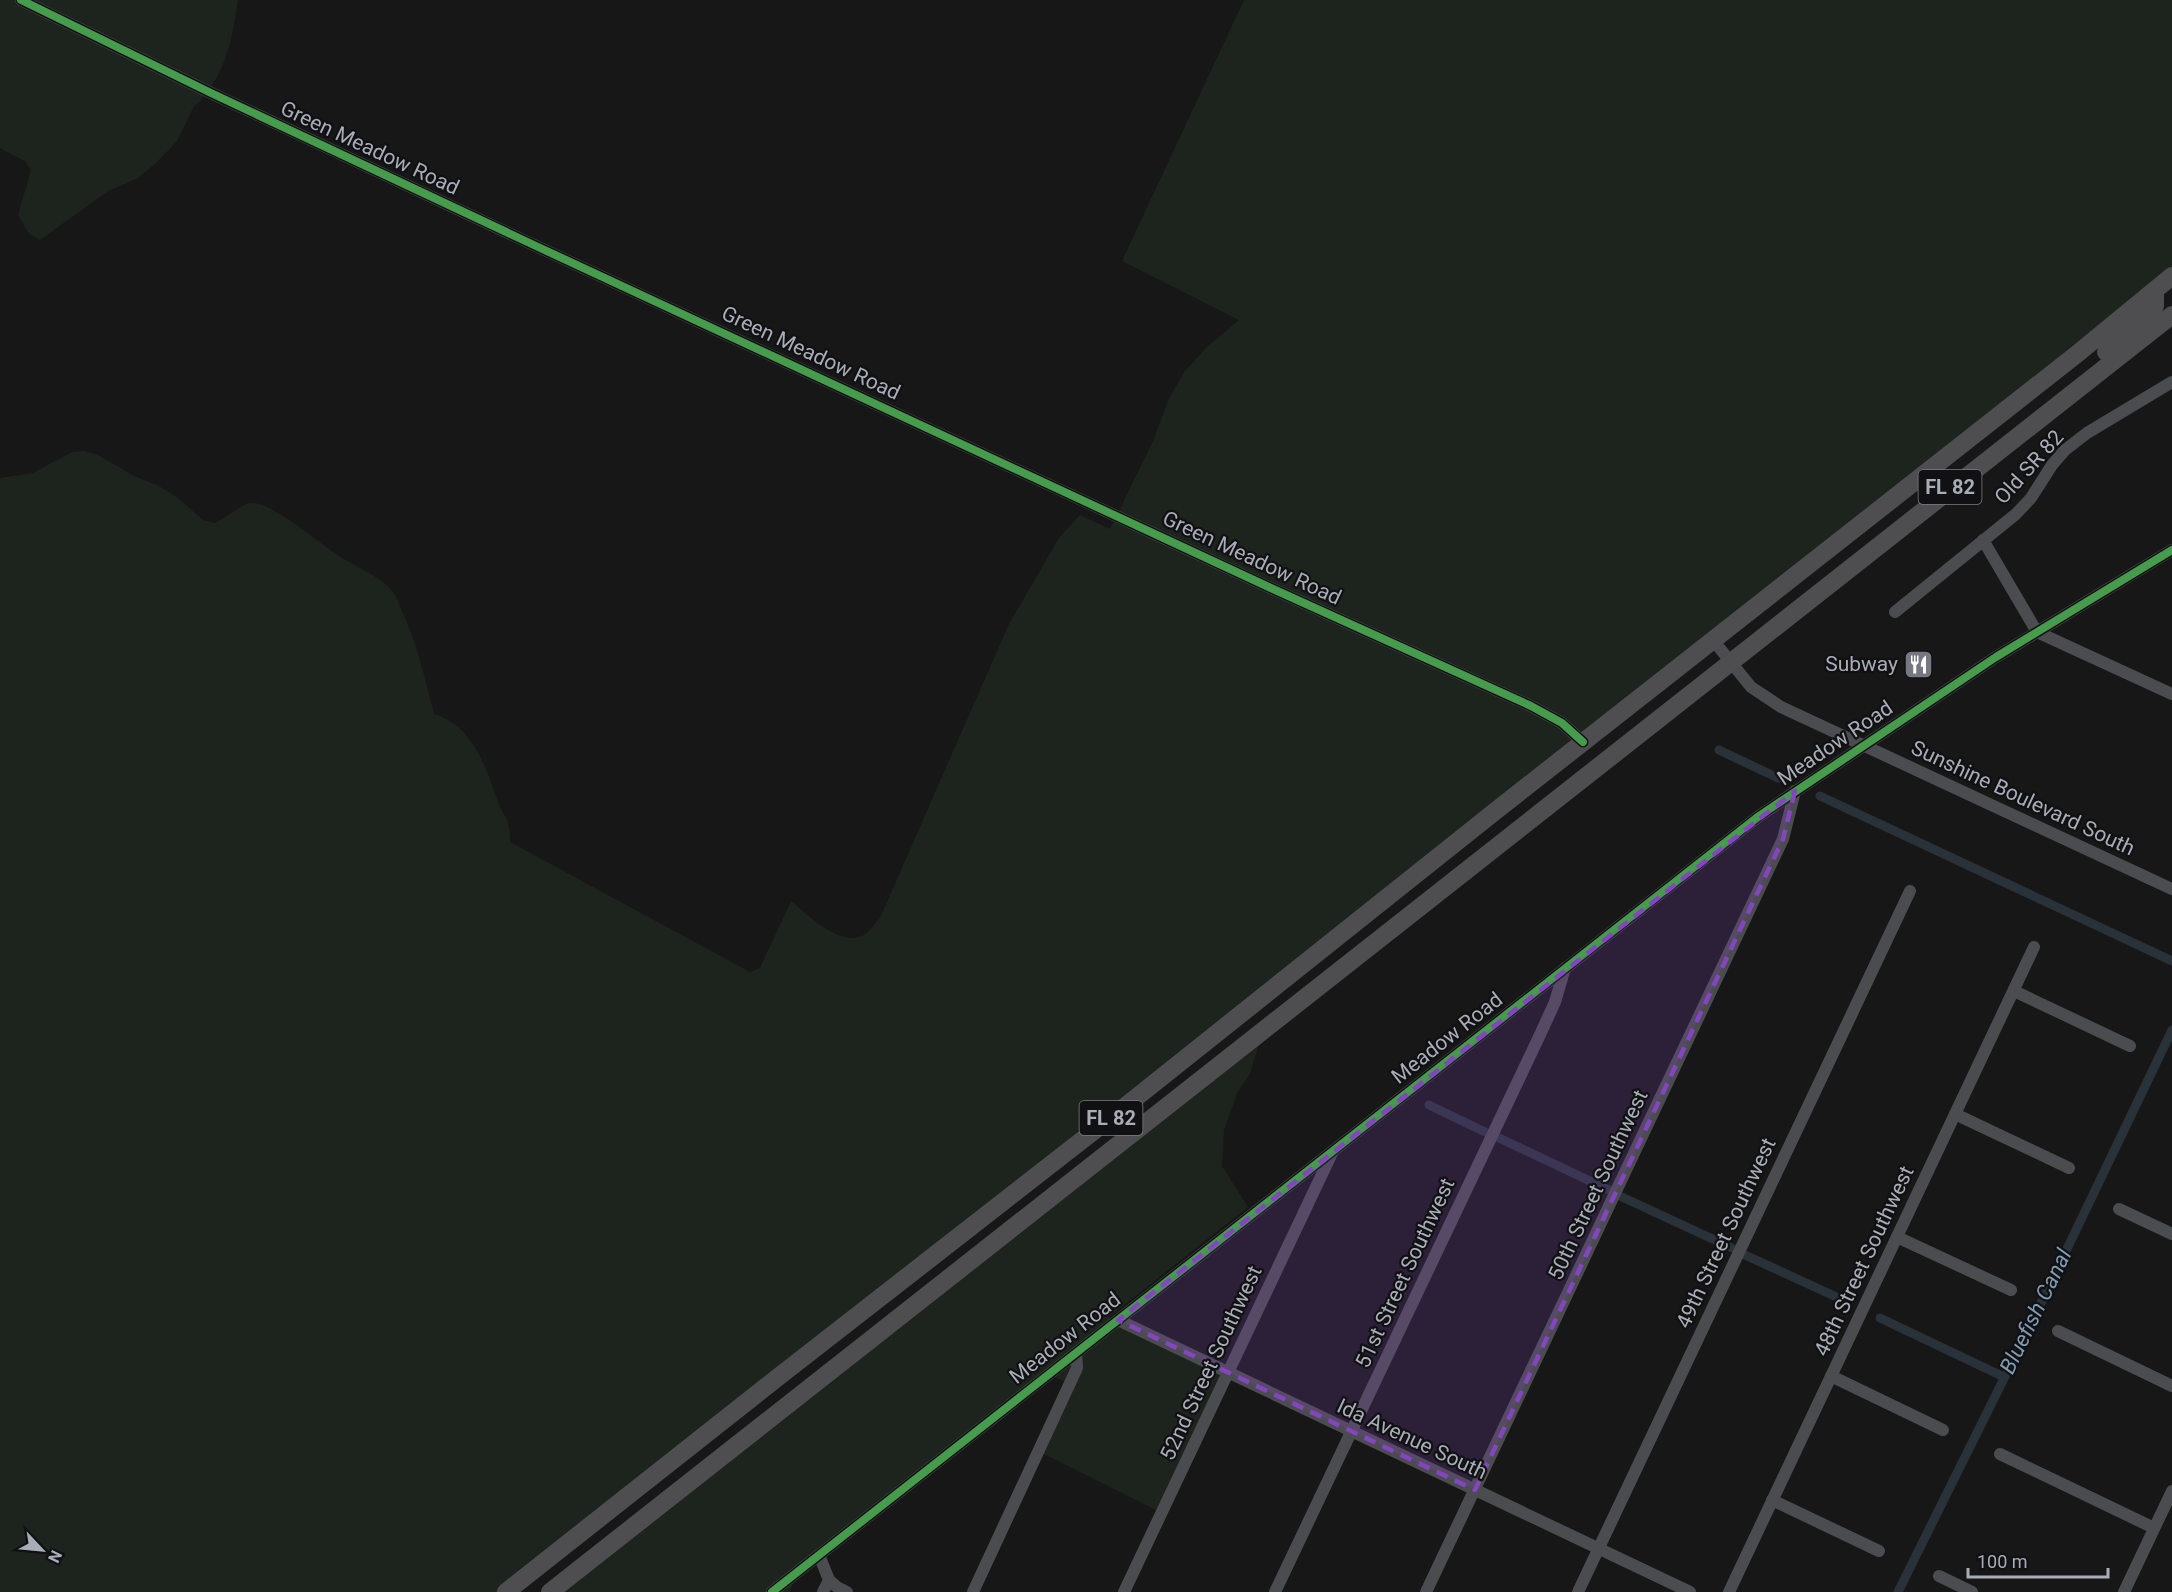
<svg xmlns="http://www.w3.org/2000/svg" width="2172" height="1592" font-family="Roboto,sans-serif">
	<rect width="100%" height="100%" fill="#171717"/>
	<!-- green -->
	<g fill="#1d241e">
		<path d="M 0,0 L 238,0 C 233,34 228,65 207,92 C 203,98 200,102 194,106 L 177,141 L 156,163 L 138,178 L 108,191 L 40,240 L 29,234 L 18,215 L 31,170 L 26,162 L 0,148 Z"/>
		<path d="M 1244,0 L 2172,0 L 2172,269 L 497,1592 L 0,1592 L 0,478 L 33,473 L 72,452 L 84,451 L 98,455 L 136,477 L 157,485 L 177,497 L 203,520 L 215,523 C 224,519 243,504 250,503 C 271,501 318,542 336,554 C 353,566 381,576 393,592 C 397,597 399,604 401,609 C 417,642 425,679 434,714 C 474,726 486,768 498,802 C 500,810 507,817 508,823 C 510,829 510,836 510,842 L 750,972 L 760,968 L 791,901 C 808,915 840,948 864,935 C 870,931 875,923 880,918 L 1009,624 L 1059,538 L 1080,515 L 1110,529 L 1154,439 L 1169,398 L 1185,371 L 1207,347 L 1239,320 L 1122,261 Z"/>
		<polygon points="1261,1037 1250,1074 1238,1091 1224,1130 1222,1166 1248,1207 1109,1317 1227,1376 1162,1513 1040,1452 1070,1383 1046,1374 795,1575 790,1592 558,1592"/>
	</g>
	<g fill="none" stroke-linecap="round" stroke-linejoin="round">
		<!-- canal -->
		<g stroke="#2a3239" stroke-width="9">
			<polyline points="1719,750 1778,778"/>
			<polyline points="1820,796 2172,961"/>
			<polyline points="1429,1105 1485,1132"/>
			<polyline points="1499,1138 1609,1190"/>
			<polyline points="1622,1197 1732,1248"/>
			<polyline points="1745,1255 1843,1300"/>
			<polyline points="1880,1318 2004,1377"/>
			<polyline points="1898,1592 2030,1326 2172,1030"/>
		</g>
		<!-- minor -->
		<g stroke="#4b4c50" stroke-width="12">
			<polyline points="21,0 211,93 536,246 1273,589 1531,706 1562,723 1583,742"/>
			<polyline points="1983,540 2037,632 2172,694"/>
			<polyline points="1895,612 2016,514 2031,498 2052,465 2065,450 2087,433 2172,382"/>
			<polyline points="1713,640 1751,687 1781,707 2172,889"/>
			<polyline points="2014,991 2130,1046"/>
			<polyline points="1955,1114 2069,1168"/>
			<polyline points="2119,1209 2172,1234"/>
			<polyline points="1897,1237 2011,1290"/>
			<polyline points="1118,1320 1690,1592"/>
			<polyline points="2058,1331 2172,1386"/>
			<polyline points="1831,1376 1943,1430"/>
			<polyline points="2000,1454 2154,1528"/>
			<polyline points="1772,1500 1879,1551"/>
			<polyline points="819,1555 829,1580 823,1592"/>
			<polyline points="1939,1576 1972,1592"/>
			<polyline points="829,1580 837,1587 847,1592"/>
			<polyline points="772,1592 1759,816 1996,657 2172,550"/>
			<polyline points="973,1592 1077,1368 1076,1353"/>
			<polyline points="1124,1592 1333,1151"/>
			<polyline points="1275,1592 1538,1039 1555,1002 1565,968"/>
			<polyline points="1426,1592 1783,839 1795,791"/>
			<polyline points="1578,1592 1910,891"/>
			<polyline points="1729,1592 2034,947"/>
			<polyline points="2124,1592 2172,1491"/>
		</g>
		<!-- highway -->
		<g stroke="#4e4e51" stroke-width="18">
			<polyline points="2106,352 2155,306 2155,290"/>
			<polyline points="506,1592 777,1378 1108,1120 1493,813 2077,354 2172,276"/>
			<polyline points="550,1592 2172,315"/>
		</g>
		<defs>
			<g id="cycleway">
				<polyline points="21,0 211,93 536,246 1273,589 1531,706 1562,723 1583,742"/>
				<polyline points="772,1592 1759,816 1996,657 2172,550"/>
			</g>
		</defs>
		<!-- cycleway casing -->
		<use href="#cycleway" stroke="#111113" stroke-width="11"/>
		<!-- cycleway -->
		<use href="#cycleway" stroke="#469c4c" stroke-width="8"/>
	</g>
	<!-- marked area -->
	<path fill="#8446be" fill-opacity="0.2" stroke="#8446be" stroke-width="4.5" stroke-dasharray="12 8" stroke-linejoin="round" d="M 1795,791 L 1783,839 L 1475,1490 L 1118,1320 Z"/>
	<!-- icons -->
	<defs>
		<symbol id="restaurant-square" viewBox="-11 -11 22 22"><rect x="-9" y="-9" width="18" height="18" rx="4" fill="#757880" stroke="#111113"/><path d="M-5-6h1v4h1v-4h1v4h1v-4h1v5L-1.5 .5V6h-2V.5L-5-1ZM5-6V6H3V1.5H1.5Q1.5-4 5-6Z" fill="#fff"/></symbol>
	</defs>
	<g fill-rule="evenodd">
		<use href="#restaurant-square" x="1902" y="648" width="33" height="33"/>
	</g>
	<g text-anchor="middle" stroke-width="4.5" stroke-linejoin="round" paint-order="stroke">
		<!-- shield labels -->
		<g fill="#111113" stroke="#7b7e86" stroke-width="1.5">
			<rect x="1918.5" y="470" width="63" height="34" rx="4.5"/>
			<rect x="1079.5" y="1101" width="63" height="34" rx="4.5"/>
		</g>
		<g font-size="20" font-weight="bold" fill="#a8adb8">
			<text x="1950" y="494">FL 82</text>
			<text x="1111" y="1125">FL 82</text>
		</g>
		<!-- street labels -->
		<g font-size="21" fill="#a8adb8" stroke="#111113">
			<text transform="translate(370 148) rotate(25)" y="7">Green Meadow Road</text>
			<text transform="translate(811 353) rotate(25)" y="7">Green Meadow Road</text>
			<text transform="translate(2029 467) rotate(-48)" y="7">Old SR 82</text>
			<text transform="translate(1252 558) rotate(25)" y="7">Green Meadow Road</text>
			<text transform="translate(1835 743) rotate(-34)" y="7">Meadow Road</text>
			<text transform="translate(2023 798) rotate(25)" y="7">Sunshine Boulevard South</text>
			<text transform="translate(1447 1038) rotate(-38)" y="7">Meadow Road</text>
			<text transform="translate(1598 1185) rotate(-65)" y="7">50th Street Southwest</text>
			<text transform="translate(1726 1233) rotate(-65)" y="7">49th Street Southwest</text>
			<text transform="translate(1864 1261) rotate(-65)" y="7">48th Street Southwest</text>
			<text transform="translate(1405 1273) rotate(-65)" y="7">51st Street Southwest</text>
			<text transform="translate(1065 1338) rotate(-38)" y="7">Meadow Road</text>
			<text transform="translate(1211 1363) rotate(-65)" y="7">52nd Street Southwest</text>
			<text transform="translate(1412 1439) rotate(25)" y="7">Ida Avenue South</text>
		</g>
		<!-- poi labels -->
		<g font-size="21" fill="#a8adb8" stroke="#111113" text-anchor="end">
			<text x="1898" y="671">Subway</text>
		</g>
		<!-- water labels -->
		<g font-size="22" font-style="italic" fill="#7f9bb3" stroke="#111113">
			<text transform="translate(2035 1311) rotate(-64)" y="8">Bluefish Canal</text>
		</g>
	</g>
	<!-- north arrow -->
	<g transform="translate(42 1550) rotate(116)" stroke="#111113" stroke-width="4.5" paint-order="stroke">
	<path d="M0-4.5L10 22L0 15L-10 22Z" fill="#a8adb8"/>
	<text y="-9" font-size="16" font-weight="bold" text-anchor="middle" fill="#a8adb8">N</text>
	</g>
	<!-- scale -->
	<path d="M1968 1568v9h140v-9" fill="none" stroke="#a8adb8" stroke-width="3"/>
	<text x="1977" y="1568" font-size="18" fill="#a8adb8" stroke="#111113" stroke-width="4.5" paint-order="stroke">100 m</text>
</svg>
